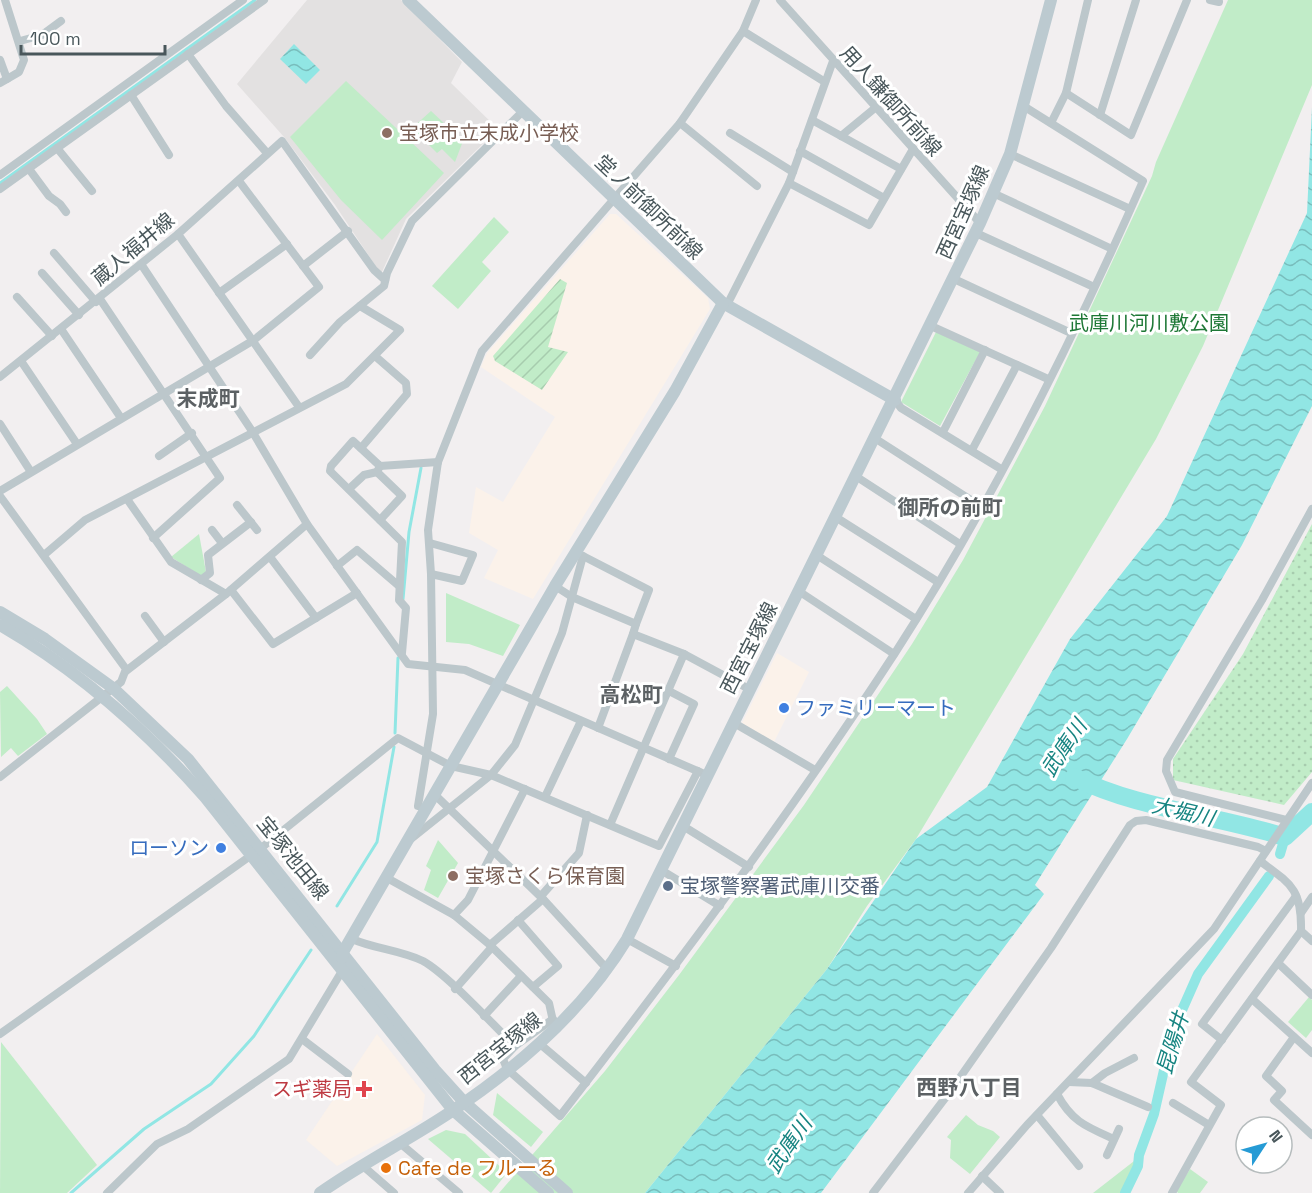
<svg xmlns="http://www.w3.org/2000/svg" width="1312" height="1193" font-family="'Space Grotesk','Noto Sans JP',sans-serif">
	<defs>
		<pattern id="grass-dots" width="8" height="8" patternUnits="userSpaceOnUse" patternTransform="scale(1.5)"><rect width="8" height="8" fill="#c1ecc8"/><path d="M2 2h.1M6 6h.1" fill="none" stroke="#a7ccae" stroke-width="1.8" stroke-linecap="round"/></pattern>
		<pattern id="garden-furrows" width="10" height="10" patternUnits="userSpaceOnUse" patternTransform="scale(1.5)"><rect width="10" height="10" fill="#c1ecc8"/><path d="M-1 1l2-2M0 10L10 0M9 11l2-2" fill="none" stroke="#a7ccae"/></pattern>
		<pattern id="water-waves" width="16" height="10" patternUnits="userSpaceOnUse" patternTransform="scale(1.5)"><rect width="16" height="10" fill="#91e6e4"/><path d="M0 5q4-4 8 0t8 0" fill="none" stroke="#78bdbc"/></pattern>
	</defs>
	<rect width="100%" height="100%" fill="#f2eff0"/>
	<!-- commercial -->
	<g fill="#fbf2ea">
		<polygon points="610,214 616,214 708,298 710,309 533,599 484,578 498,550 469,533 476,487 503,502 555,417 481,367 487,353"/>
		<polygon points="777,653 809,672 774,742 742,723"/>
		<polygon points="377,1034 425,1095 422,1120 337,1166 306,1140"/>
	</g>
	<!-- education -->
	<polygon fill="#e3e1e1" points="307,0 401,0 462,62 451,83 498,129 406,219 381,274 335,205 284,137 237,84"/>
	<!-- grass -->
	<polygon fill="url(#grass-dots)" points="1312,524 1312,772 1284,805 1173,780 1173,759 1243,654"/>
	<!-- park -->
	<g fill="#c1ecc8">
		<polygon points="1228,0 1312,0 1312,85 1203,346 1156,439 916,839 867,906 827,969 645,1193 499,1193 605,1071 679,975 804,805 912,644 963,560 1045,406 1152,176 1156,162"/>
		<polygon points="346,81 444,173 382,240 341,200 290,137"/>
		<polygon points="431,111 463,141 455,162 442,149 437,153 412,128"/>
		<polygon points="494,217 509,232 482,262 491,271 458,309 432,286"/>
		<polygon points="936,332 980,352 940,426 901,402"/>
		<polygon points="199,534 206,572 201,576 171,557"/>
		<polygon points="446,593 520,625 503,656 469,644 446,642"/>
		<polygon points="7,686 37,719 47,734 18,756 11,748 1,757 0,692"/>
		<polygon points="438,840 458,863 438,898 424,890 431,870 426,866"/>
		<polygon points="1309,997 1312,1000 1312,1030 1306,1038 1288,1022"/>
		<polygon points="1,1042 97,1165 67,1193 0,1193"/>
		<polygon points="497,1093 543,1132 531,1147 493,1115"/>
		<polygon points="966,1115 978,1125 993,1131 1000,1137 970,1174 950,1158 951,1140 947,1137"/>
		<polygon points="446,1130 465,1134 507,1173 491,1193 428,1139"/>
		<polygon points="1138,1158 1138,1165 1124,1193 1093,1193"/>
		<polygon points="1190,1169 1208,1182 1200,1193 1178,1193 1176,1191"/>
	</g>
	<!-- garden -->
	<polygon fill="url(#garden-furrows)" points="560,279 567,283 548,347 568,352 542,390 495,361 493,356"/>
	<!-- water -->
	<g fill="url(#water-waves)">
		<polygon points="294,44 320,70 306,84 280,59"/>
		<polygon points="1312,107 1312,406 1242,545 1127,739 1035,885 1044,894 821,1193 645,1193 827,969 916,839 987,787 1070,639 1167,516 1307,213"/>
	</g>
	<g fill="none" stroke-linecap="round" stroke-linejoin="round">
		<!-- stream -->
		<g stroke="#91e6e4" stroke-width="3">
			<polyline points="0,183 255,0"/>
			<polyline points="403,599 409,532 421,468"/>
			<polyline points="395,733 398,658"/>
			<polyline points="337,906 377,842 394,747"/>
			<polyline points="71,1193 144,1129 211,1084 254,1036 311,950"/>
		</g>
		<!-- canal -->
		<g stroke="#91e6e4" stroke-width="10">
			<polyline points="1280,854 1285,837"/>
			<polyline points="1125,1193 1138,1166 1139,1155 1154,1114 1164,1070 1172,1059 1175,1026 1198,974 1269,876"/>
		</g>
		<!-- river -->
		<path stroke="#91e6e4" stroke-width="18" d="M 1074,777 C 1138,809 1216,815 1285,837 L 1312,812"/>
		<!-- street -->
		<g stroke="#bcc7cb" stroke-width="8">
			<polyline points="780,0 980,223"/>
			<polyline points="1210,0 1219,2"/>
			<polyline points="743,31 825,82"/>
			<polyline points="20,41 42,35 61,21"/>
			<polyline points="188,54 226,106 267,153"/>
			<polyline points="0,60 7,79"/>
			<polyline points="0,83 19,72 24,60 5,0"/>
			<polyline points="1066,93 1131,135 1187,0"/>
			<polyline points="131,95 169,155"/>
			<polyline points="1100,115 1136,0"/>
			<polyline points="812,120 901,169"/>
			<polyline points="680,123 757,186"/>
			<polyline points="1051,123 1066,93 1088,0"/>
			<polyline points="730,133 793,172"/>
			<polyline points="841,136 875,108"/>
			<polyline points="57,148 92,191"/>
			<polyline points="800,151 884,198"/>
			<polyline points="1010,154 1130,209"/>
			<polyline points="29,169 49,196 60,204 66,212"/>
			<polyline points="0,175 243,0"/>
			<polyline points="789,183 869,225 913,149"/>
			<polyline points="0,189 264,0"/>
			<polyline points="993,193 1112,249"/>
			<polyline points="976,233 1094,287"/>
			<polyline points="178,234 299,407"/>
			<polyline points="54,253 96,302"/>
			<polyline points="141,264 252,431 307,524 408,664 465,670 702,773"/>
			<polyline points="303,266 348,231"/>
			<polyline points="42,273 79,315"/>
			<polyline points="954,279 1071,333"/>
			<polyline points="219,293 287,244"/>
			<polyline points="17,297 52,336"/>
			<polyline points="100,299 220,478 153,538"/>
			<polyline points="727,305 789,183 833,61"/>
			<polyline points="931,326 1048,379"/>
			<polyline points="61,329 121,418"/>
			<polyline points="310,355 340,322 384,286 387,273 412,221 523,111"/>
			<polyline points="21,361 77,444"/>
			<polyline points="0,377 178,234 282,141 374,270 385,280"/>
			<polyline points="895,400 901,408 1001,469"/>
			<polyline points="0,424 31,472"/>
			<polyline points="943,432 985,350"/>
			<polyline points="876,439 982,507"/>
			<polyline points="361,448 407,394 406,383 375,356"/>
			<polyline points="972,450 1017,365"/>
			<polyline points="159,456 192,433"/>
			<polyline points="857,477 960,544"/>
			<polyline points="349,489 364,475 377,472"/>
			<polyline points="0,491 254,340 319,287 239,181"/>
			<polyline points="0,496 126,669 121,682 0,777"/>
			<polyline points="127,499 171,562 226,594 307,524"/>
			<polyline points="237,505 257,530"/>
			<polyline points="837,518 938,582"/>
			<polyline points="380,520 402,496 377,472 380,466"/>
			<polyline points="212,530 222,543"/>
			<polyline points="430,543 473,555 462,581 431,574"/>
			<polyline points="44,555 85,520 346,384 400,330 360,306"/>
			<polyline points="581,555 649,590 636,624"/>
			<polyline points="818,556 916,619"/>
			<polyline points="270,557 316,618"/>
			<polyline points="337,566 357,550 399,586"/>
			<polyline points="201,580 210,573 208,555 251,522"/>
			<polyline points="555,586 572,597 636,624 633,634 684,654 749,689"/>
			<polyline points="231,590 273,644 357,593"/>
			<polyline points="800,592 894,654"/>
			<polyline points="145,616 164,642"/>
			<polyline points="402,653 406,608 399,600 402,542 330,471 331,466 353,441 380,466 438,462"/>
			<polyline points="126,671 226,594"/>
			<polyline points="669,691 694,704 669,759"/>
			<polyline points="734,723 815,770"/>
			<polyline points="598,728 633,634"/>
			<polyline points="434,794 543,899 608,970"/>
			<polyline points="545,797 581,721"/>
			<polyline points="418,806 433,714 431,574 428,530 438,462 482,351 680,123 743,31 756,0"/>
			<polyline points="1286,820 1175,792 1166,771 1167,760 1262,600 1312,509"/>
			<polyline points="610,825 684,654"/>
			<polyline points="683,826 749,867"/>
			<polyline points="411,839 491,775 515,745 562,633 583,556"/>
			<polyline points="661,870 720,906"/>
			<polyline points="387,878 454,915 490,945 549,1003 555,1030"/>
			<polyline points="541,896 579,853 587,815"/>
			<polyline points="1301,913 1312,897"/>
			<polyline points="454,915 468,900 525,789"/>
			<polyline points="518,920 558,966 533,987"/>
			<polyline points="1301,931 1312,941"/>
			<path d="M 352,939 C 375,949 400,950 423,961 C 448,975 492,1024 515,1046 L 503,1059 L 507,1069 L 560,1116 C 677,965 791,813 895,653 C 991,504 1072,343 1143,181 L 1025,107"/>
			<polyline points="627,939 676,966"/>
			<polyline points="490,945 543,899"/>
			<polyline points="1278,963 1312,995"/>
			<polyline points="455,989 492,947"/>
			<polyline points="1252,999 1312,1053"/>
			<polyline points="484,1016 521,976"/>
			<polyline points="0,1034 260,849 398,738 451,766 491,775 659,846 698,771"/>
			<polyline points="1294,1037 1266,1076 1282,1091 1274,1100 1312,1135"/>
			<polyline points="302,1039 348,1074"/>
			<polyline points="1222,1040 1202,1024 1296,896"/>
			<polyline points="540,1044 586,1083"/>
			<polyline points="515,1046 553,1019"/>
			<polyline points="1069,1082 1092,1083 1148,1107"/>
			<polyline points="1092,1083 1105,1073 1134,1058"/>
			<path d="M 1057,1094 C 1072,1122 1087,1127 1114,1139"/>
			<polyline points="1173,1103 1209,1125"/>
			<polyline points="1037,1115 1079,1166"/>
			<polyline points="401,1144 459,1193"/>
			<polyline points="1107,1155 1119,1129"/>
			<polyline points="363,1166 394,1193"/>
			<polyline points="982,1176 1000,1193"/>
			<polyline points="107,1193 157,1144 188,1129 289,1059 342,971"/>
			<polyline points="873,1193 949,1093 1051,948 1130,825 1136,821 1146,820 1258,847 1266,851"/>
			<polyline points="968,1193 1027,1125 1214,929 1312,783"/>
			<path d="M 1172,1193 L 1221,1105 L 1191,1082 L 1301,931 C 1302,889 1291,884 1260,861"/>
		</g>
		<!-- secondary -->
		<g stroke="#bccad0" stroke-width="12">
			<polyline points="408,0 723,303 895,400"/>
			<polyline points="0,612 45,639 113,688 188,759 435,1070 464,1102 567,1193"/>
			<path d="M 0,625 C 78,670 146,730 205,797 L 453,1110 L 548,1193"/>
			<polyline points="342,958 343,952 555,586 675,391 723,303"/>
			<path d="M 320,1193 C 362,1163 409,1140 452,1111 C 521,1065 584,1010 627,939 L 980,223 L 1010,154 L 1051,0"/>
		</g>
	</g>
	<!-- markers -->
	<g fill="#8d6e63" stroke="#fff" stroke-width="2">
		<circle cx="387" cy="133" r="6"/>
		<circle cx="453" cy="876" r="6"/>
	</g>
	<g fill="#3f7fe0" stroke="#fff" stroke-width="2">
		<circle cx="784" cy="708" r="6"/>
		<circle cx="221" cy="848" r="6"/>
	</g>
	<circle fill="#5c6f8a" stroke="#fff" stroke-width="2" cx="668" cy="886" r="6"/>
	<path fill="#e0444e" stroke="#fff" stroke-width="2" d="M361 1080h6v6h6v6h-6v6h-6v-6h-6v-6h6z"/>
	<circle fill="#e8710a" stroke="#fff" stroke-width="2" cx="386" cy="1168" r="6"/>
	<g text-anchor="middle" stroke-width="6" stroke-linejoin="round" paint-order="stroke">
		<!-- street labels -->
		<g font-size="20" fill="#49575b" stroke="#fff">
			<text transform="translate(891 101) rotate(48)" y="7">用人鎌御所前線</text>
			<text transform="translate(649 207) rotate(44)" y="7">堂ノ前御所前線</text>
			<text transform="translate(963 212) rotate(-66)" y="7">西宮宝塚線</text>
			<text transform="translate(133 249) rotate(-40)" y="7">蔵人福井線</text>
			<text transform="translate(749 648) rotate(-63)" y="7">西宮宝塚線</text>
			<text transform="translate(293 858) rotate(51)" y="7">宝塚池田線</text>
			<text transform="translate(500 1048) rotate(-39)" y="7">西宮宝塚線</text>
		</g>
		<!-- education labels -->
		<g font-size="20" fill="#785e54" stroke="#fff" text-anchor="start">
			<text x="399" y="140">宝塚市立末成小学校</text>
			<text x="465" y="883">宝塚さくら保育園</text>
		</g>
		<!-- park labels -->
		<g font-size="20" fill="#1e7836" stroke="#fff">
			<text x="1149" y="330">武庫川河川敷公園</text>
		</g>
		<!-- shop labels -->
		<g font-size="20" fill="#366cbe" stroke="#fff" text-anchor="start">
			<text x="796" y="715">ファミリーマート</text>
			<text x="209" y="855" text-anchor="end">ローソン</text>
		</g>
		<!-- service labels -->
		<g font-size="20" fill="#4e5e75" stroke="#fff" text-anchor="start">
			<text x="680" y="893">宝塚警察署武庫川交番</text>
		</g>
		<!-- health labels -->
		<g font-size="20" fill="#be3a42" stroke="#fff" text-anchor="end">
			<text x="352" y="1096">スギ薬局</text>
		</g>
		<!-- food labels -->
		<g font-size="20" fill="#c56008" stroke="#fff" text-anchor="start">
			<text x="398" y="1175">Cafe de フルーる</text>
		</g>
		<!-- neighbourhood labels -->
		<g font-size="21" font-weight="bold" fill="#5c6164" stroke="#fff">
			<text x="208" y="406">末成町</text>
			<text x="950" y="515">御所の前町</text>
			<text x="631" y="702">高松町</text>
			<text x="969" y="1095">西野八丁目</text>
		</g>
		<!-- water labels -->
		<g font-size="21" font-style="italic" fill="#168481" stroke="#fff">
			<text transform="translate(1064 748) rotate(-56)" y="7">武庫川</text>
			<text transform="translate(1183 812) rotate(13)" y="7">大堀川</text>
			<text transform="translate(1173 1043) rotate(-73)" y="7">昆陽井</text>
			<text transform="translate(789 1145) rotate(-55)" y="7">武庫川</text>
		</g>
	</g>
	<!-- north arrow -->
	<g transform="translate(1264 1145) rotate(54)"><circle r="28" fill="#ffffff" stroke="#b6bcbd" stroke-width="1.5"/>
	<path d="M0-4.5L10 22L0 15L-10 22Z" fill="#269bd5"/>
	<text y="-9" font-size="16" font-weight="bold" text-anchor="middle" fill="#49575b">N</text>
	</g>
	<!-- scale -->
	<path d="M21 45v9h144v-9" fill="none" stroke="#49575b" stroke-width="3"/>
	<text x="30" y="45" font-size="18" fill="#49575b" stroke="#ffffff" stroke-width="4.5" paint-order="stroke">100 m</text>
</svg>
